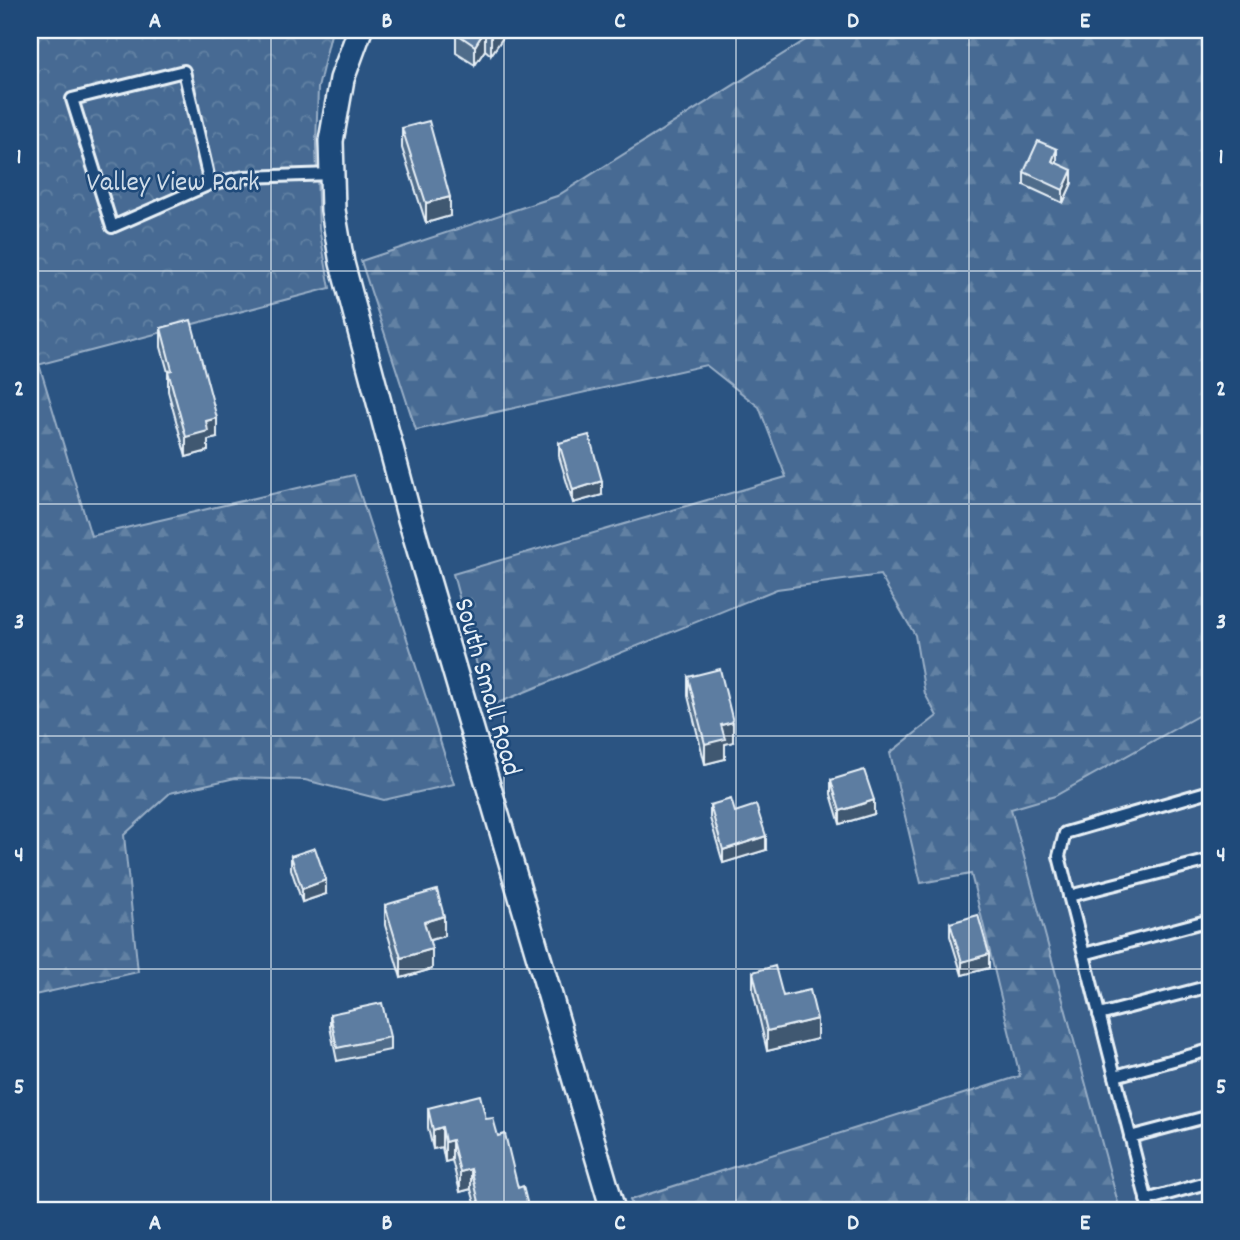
<svg xmlns="http://www.w3.org/2000/svg" width="1240" height="1240" font-family="Dekko,sans-serif">
	<defs>
		<pattern id="forest-firs" width="22" height="20" patternUnits="userSpaceOnUse" patternTransform="scale(1.75)"><rect width="22" height="20" fill="#476b93"/><path d="M5 1l3.5 6h-7zM16 11l3.5 6h-7z" fill="#6281a3"/></pattern>
		<pattern id="park-crowns" width="20" height="18" patternUnits="userSpaceOnUse" patternTransform="scale(1.75)"><rect width="20" height="18" fill="#476b93"/><path d="M2 6a3 3 0 1 1 6 0M12 15a3 3 0 1 1 6 0" fill="none" stroke="#6281a3"/></pattern>
	</defs>
	<rect width="100%" height="100%" fill="#2b5482"/>
	<filter id="ink" filterUnits="userSpaceOnUse"><feTurbulence type="fractalNoise" baseFrequency=".0143" numOctaves="2"/><feDisplacementMap in="SourceGraphic" scale="14" xChannelSelector="R" yChannelSelector="G"/><feConvolveMatrix kernelMatrix="1 2 1 2 8 2 1 2 1" color-interpolation-filters="sRGB"/></filter>
	<g filter="url(#ink)">
		<!-- built -->
		<polygon fill="#3a608b" points="1210,709 1210,1210 1120,1210 1011,809 1055,796"/>
		<!-- forest -->
		<g fill="url(#forest-firs)" stroke="#98aec6" stroke-width="2">
			<polygon points="811,30 1210,30 1210,709 1055,796 1011,809 1120,1210 634,1210 630,1200 1020,1076 971,874 921,883 890,753 937,716 925,694 915,635 880,575 777,589 488,707 453,574 786,477 759,407 706,365 416,430 361,261 557,196 807,39"/>
			<polygon points="39,364 91,536 354,475 454,784 384,800 305,780 235,778 170,793 124,835 138,972 30,996 30,367"/>
		</g>
		<!-- park -->
		<polygon fill="url(#park-crowns)" stroke="#98aec6" stroke-width="2" points="30,30 332,30 318,88 316,145 319,228 330,288 30,367"/>
		<g fill="none" stroke-linecap="round" stroke-linejoin="round">
			<defs>
				<g id="service">
					<polyline points="210,184 184,71 72,99 112,227 210,184 244,177 332,174"/>
					<polyline points="1069,896 1210,860"/>
					<polyline points="1084,954 1210,920"/>
					<polyline points="1099,1015 1210,986"/>
					<polyline points="1115,1076 1210,1050"/>
					<polyline points="1130,1137 1210,1116"/>
					<polyline points="1146,1200 1210,1182"/>
					<polyline points="1149,1210 1059,856 1065,833 1210,791"/>
				</g>
				<polyline id="minor" points="360,30 342,79 331,141 333,210 342,263 410,519 613,1210"/>
			</defs>
			<!-- service casing -->
			<use href="#service" stroke="#e8f1f8" stroke-width="16"/>
			<!-- minor casing -->
			<use href="#minor" stroke="#e8f1f8" stroke-width="28"/>
			<!-- service -->
			<use href="#service" stroke="#1f4a7a" stroke-width="10"/>
			<!-- minor -->
			<use href="#minor" stroke="#1f4a7a" stroke-width="23"/>
		</g>
		<!-- wall -->
		<g fill="#506c8a" stroke="#e8f1f8" stroke-width="2">
			<polygon points="508,30 491,55 485,50 475,65 456,53 456,33"/>
			<polygon points="402,128 450,216 426,223 402,148"/>
			<polygon points="1057,162 1057,163 1072,183 1063,203 1024,185 1024,172"/>
			<polygon points="161,328 217,438 208,440 208,451 186,457 168,391 168,372 161,347"/>
			<polygon points="559,443 602,495 573,503 559,456"/>
			<polygon points="688,677 733,742 725,744 725,759 705,764 688,696"/>
			<polygon points="831,780 874,814 840,824 831,794"/>
			<polygon points="710,805 735,812 766,850 723,863 710,818"/>
			<polygon points="291,856 326,894 302,902 291,869"/>
			<polygon points="385,905 444,936 430,940 432,969 401,978 385,925"/>
			<polygon points="950,923 989,968 962,975 950,936"/>
			<polygon points="753,972 817,1039 767,1051 753,991"/>
			<polygon points="330,1014 390,1037 390,1050 337,1061 330,1027"/>
			<polygon points="428,1108 486,1119 498,1136 518,1188 529,1210 477,1210 471,1189 460,1192 452,1160 445,1162 442,1147 433,1149 428,1128"/>
		</g>
		<!-- shaded-wall -->
		<g fill="#415871" stroke="#e8f1f8" stroke-width="2">
			<polygon points="485,30 485,50 475,65 475,46"/>
			<polygon points="495,30 508,30 491,55 491,35"/>
			<polygon points="1057,149 1057,162 1052,174 1052,161"/>
			<polygon points="1072,170 1072,183 1063,203 1063,190"/>
			<polygon points="450,197 450,216 426,223 426,203"/>
			<polygon points="217,418 217,438 208,440 208,451 186,457 186,437 206,421"/>
			<polygon points="602,481 602,495 573,503 573,490"/>
			<polygon points="733,722 733,742 725,744 725,759 705,764 705,744 721,725"/>
			<polygon points="874,800 874,814 840,824 840,811"/>
			<polygon points="766,836 766,850 723,863 723,850"/>
			<polygon points="326,880 326,894 302,902 302,889"/>
			<polygon points="444,916 444,936 424,942 424,922"/>
			<polygon points="432,949 432,969 401,978 401,958"/>
			<polygon points="989,954 989,968 962,975 962,962"/>
			<polygon points="817,1019 817,1039 767,1051 767,1031"/>
			<polygon points="442,1127 442,1147 433,1149 433,1130"/>
			<polygon points="452,1140 452,1160 445,1162 445,1142"/>
			<polygon points="471,1169 471,1189 460,1192 460,1172"/>
		</g>
		<!-- building -->
		<g fill="#5d7da1" stroke="#e8f1f8" stroke-width="2">
			<polygon points="458,30 495,30 491,35 485,30 475,46 456,33"/>
			<polygon points="429,121 450,197 426,203 402,128"/>
			<polygon points="1038,141 1057,149 1052,161 1072,170 1063,190 1024,172"/>
			<polygon points="191,320 217,418 206,421 208,431 186,437 168,371 172,370 161,328"/>
			<polygon points="589,435 602,481 573,490 559,443"/>
			<polygon points="720,669 733,722 721,725 725,739 705,744 688,677"/>
			<polygon points="864,770 874,800 840,811 831,780"/>
			<polygon points="731,799 735,812 756,805 766,836 723,850 710,805"/>
			<polygon points="315,848 326,880 302,889 291,856"/>
			<polygon points="437,890 444,916 424,922 432,949 401,958 385,905"/>
			<polygon points="978,915 989,954 962,962 950,923"/>
			<polygon points="775,966 783,996 810,990 817,1019 767,1031 753,972"/>
			<polygon points="382,1003 390,1037 337,1048 330,1014"/>
			<polygon points="480,1095 486,1119 493,1118 498,1136 505,1134 518,1188 523,1186 529,1210 481,1210 471,1169 460,1172 452,1140 445,1142 442,1127 433,1130 428,1108"/>
			<polygon points="441,1205 442,1210 424,1210"/>
		</g>
	</g>
	<!-- grid -->
	<path fill="none" stroke="#e8f1f8" stroke-width="2" stroke-opacity="0.55" d="M 271,30 L 271,1210M 504,30 L 504,1210M 736,30 L 736,1210M 969,30 L 969,1210M 30,271 L 1210,271M 30,504 L 1210,504M 30,736 L 1210,736M 30,969 L 1210,969"/>
	<g text-anchor="middle" stroke-width="5" stroke-linejoin="round" paint-order="stroke">
		<!-- park labels -->
		<g font-size="28" fill="#d0dde9" stroke="#1f4a7a">
			<text x="173" y="190">Valley View Park</text>
		</g>
		<!-- street labels -->
		<g font-size="28" fill="#e8f1f8" stroke="#1f4a7a">
			<text transform="translate(490 686) rotate(74)" y="10">South Small Road</text>
		</g>
	</g>
	<!-- margin -->
	<rect width="1240" height="1240" fill="none" stroke="#1f4a7a" stroke-width="77"/>
	<rect x="38" y="38" width="1164" height="1164" fill="none" stroke="#e8f1f8" stroke-width="2.5"/>
	<g font-size="23" text-anchor="middle" font-weight="bold" fill="#e8f1f8">
		<text x="155" y="27">A</text>
		<text x="387" y="27">B</text>
		<text x="620" y="27">C</text>
		<text x="853" y="27">D</text>
		<text x="1085" y="27">E</text>
		<text x="19" y="163">1</text>
		<text x="1221" y="163">1</text>
		<text x="19" y="395">2</text>
		<text x="1221" y="395">2</text>
		<text x="19" y="628">3</text>
		<text x="1221" y="628">3</text>
		<text x="19" y="861">4</text>
		<text x="1221" y="861">4</text>
		<text x="19" y="1093">5</text>
		<text x="1221" y="1093">5</text>
		<text x="155" y="1229">A</text>
		<text x="387" y="1229">B</text>
		<text x="620" y="1229">C</text>
		<text x="853" y="1229">D</text>
		<text x="1085" y="1229">E</text>
	</g>
</svg>
